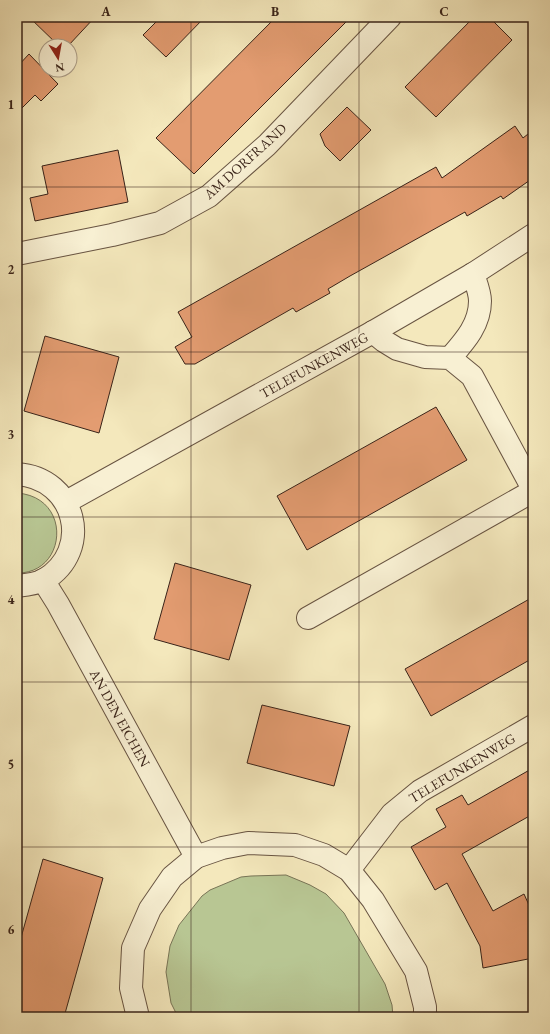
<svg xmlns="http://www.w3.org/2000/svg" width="550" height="1034" font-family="'EB Garamond',serif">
	<rect width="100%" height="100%" fill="#f4e8bc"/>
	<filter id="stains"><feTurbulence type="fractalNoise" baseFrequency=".005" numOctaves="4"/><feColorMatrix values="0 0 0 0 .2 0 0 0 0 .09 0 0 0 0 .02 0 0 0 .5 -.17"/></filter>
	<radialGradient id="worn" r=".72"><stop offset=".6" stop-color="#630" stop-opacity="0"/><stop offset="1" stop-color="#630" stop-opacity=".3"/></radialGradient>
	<!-- green -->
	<g fill="#b8c693" stroke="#787456">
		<path d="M 17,493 C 73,497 67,574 17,573 Z"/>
		<polygon points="286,875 310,885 326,894 344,913 385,984 392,1005 393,1017 178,1017 171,1003 166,972 170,946 179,925 202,896 210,890 241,877 251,876"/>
	</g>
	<!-- building -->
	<g fill="#e39c71" stroke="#392319">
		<polygon points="29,17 95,17 68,46 59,46"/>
		<polygon points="161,17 205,17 166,57 143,35"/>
		<polygon points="276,17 351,17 194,174 156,138"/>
		<polygon points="474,17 489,17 512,40 436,117 405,87"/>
		<polygon points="29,54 58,84 41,101 35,95 17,113 17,67"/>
		<polygon points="347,107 371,130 340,161 325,146 320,134"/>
		<polygon points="515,126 523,138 533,130 533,178 503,199 501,196 467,216 465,212 350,276 328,289 330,293 296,312 293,308 195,364 185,364 175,347 192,337 178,312 436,167 442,178"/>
		<polygon points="118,150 128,202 35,221 30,198 48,194 42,166"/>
		<polygon points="45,336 119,357 99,433 24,411"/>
		<polygon points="436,407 467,460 307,550 277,496"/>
		<polygon points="175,563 251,585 229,660 154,639"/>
		<polygon points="533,597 533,658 431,716 405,669"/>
		<polygon points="262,705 350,726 334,786 247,763"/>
		<polygon points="533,768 533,814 462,854 493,911 524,894 533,914 533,958 483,968 480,946 447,883 435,890 411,847 446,827 436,809 462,795 468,805"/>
		<polygon points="43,859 103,878 64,1017 29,1017 17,1014 17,952"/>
	</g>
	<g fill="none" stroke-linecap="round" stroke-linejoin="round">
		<defs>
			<g id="minor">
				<polyline points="17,254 112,235 160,223 209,196 267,145 390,17"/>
				<polyline points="373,332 384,341 397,349 425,357 450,358 472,376 533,489"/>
				<path d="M 450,358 C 464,342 480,325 480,301 C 480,292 476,283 473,274"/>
				<path d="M 17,474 C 76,478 94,550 44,580 C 36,584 26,585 17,586"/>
				<polyline points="66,502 373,332 473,274 533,235"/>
				<polyline points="43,580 58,604 196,857"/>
				<polyline points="308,618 533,491"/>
				<polyline points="349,870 392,814 420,791 533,726"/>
				<polyline points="138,1017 131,988 133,948 150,909 172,877 196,857 222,848 248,843 295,845 324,855 349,870 373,900 416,971 425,1007 425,1017"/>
			</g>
		</defs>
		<!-- minor casing -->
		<use href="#minor" stroke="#685442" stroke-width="24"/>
		<!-- minor -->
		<use href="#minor" stroke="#f8f0d3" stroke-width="22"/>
	</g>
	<!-- grid -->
	<path fill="none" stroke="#392319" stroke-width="1" stroke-opacity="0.55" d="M 191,17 L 191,1017M 359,17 L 359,1017M 17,187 L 533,187M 17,352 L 533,352M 17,517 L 533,517M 17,682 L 533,682M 17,847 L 533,847"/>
	<g text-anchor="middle" stroke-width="3.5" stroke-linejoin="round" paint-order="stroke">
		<!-- street labels -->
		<g font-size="14" fill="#392319" stroke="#f8f0d3">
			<text transform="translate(245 161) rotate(-42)" y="5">AM DORFRAND</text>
			<text transform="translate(314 365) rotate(-29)" y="5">TELEFUNKENWEG</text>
			<text transform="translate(120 718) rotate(61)" y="5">AN DEN EICHEN</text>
			<text transform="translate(462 768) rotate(-31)" y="5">TELEFUNKENWEG</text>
		</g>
	</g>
	<!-- margin -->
	<rect width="550" height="1034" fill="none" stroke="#f4e8bc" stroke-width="44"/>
	<!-- north arrow -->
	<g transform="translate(58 58) rotate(169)"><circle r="19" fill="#f8f0d3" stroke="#ac9e89"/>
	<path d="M0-3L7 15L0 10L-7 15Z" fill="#8f2418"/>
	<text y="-6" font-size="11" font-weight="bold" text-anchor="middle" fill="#392319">N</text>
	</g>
	<rect x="22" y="22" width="506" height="990" fill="none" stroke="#392319" stroke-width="1.5"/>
	<g font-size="13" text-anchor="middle" font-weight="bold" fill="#392319">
		<text x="106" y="16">A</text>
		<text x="275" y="16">B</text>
		<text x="444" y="16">C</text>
		<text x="11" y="109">1</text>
		<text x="11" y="274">2</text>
		<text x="11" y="439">3</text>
		<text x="11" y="604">4</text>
		<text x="11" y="769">5</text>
		<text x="11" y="934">6</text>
	</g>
	<rect width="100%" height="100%" filter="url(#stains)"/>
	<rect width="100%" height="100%" fill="url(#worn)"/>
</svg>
